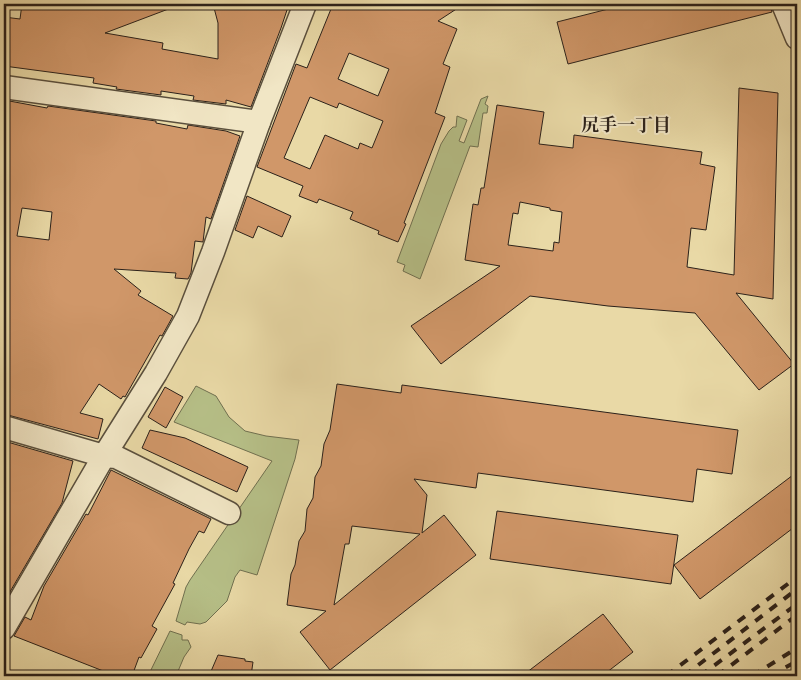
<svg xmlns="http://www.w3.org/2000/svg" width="801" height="680" font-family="Cardo,'Noto Serif JP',serif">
	<rect width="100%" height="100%" fill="#e9d9a6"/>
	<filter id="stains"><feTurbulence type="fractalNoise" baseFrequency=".004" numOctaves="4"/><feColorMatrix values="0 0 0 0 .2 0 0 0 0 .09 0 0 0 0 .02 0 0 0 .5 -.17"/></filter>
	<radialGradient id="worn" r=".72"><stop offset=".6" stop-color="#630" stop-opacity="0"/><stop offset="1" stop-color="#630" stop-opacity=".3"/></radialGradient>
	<!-- green -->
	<g fill="#b6bf87" stroke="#707050">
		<polygon points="488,96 485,104 488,106 487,113 483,113 478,147 470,146 420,279 403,271 405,265 397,262 441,144 449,131 453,127 456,127 457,116 467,120 459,141 464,143 481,99"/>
		<polygon points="196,386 216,396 229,417 245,431 266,436 299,440 295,459 257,575 240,570 235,577 227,601 206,622 200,624 187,622 185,625 176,621 186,587 190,580 272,461 174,422"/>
		<polygon points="170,631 182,635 182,640 188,640 191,647 184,657 176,676 148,676"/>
	</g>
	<!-- building -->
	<g fill="#d09769" stroke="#2b211a" fill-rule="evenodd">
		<polygon points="22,4 179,4 179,5 105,33 163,43 162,49 218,59 218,23 213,4 289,4 281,28 251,107 226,100 226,104 193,100 194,96 161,91 161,95 116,89 117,87 93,83 94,78 4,66 4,17 20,19"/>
		<path d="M 333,4 L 464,4 L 438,21 L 457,29 L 443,64 L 450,67 L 435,113 L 445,117 L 404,223 L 406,224 L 398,242 L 378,234 L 379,231 L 350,219 L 353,212 L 319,199 L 317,203 L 299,196 L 303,186 L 257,167 L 296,64 L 307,68 ZM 349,53 L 389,69 L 378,96 L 338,79 ZM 310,97 L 337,108 L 339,103 L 383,121 L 372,148 L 360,143 L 358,149 L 325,135 L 310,169 L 284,158 Z"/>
		<polygon points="628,4 770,4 772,12 568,64 557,22"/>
		<path d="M 739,88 L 778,93 L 773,299 L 736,293 L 794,364 L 759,390 L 695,313 L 608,306 L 530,296 L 441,364 L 411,326 L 500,266 L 465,260 L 473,204 L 478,205 L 481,188 L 484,188 L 497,105 L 544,112 L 539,144 L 573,148 L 574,135 L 702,152 L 700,164 L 715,167 L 706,230 L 691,228 L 687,267 L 734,275 ZM 520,202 L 550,208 L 550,210 L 562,212 L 559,243 L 554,242 L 553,251 L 508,245 L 513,213 L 518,214 Z"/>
		<path d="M 4,100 L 47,108 L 48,106 L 156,121 L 156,123 L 187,129 L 188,125 L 226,131 L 240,136 L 211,219 L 206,217 L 203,242 L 195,241 L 191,273 L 188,279 L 175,278 L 176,273 L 114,269 L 141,291 L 138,295 L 173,316 L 162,336 L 160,335 L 125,397 L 123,396 L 121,399 L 99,384 L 80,413 L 103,419 L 98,439 L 4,414 ZM 22,208 L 52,212 L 49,240 L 17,236 Z"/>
		<polygon points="247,196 291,216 282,237 258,226 253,238 235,230"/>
		<path d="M 337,384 L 401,393 L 402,385 L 738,430 L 732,474 L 697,469 L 693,502 L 478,473 L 476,488 L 414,479 L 427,495 L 422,533 L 444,515 L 476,555 L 330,670 L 300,632 L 326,611 L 287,605 L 291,574 L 295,565 L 299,541 L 305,531 L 307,509 L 313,498 L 315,477 L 321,466 L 324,444 L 330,430 ZM 352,526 L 420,534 L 334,605 L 345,544 L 349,544 Z"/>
		<polygon points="165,387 183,397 166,428 148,417"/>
		<polygon points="150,430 185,438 248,467 237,492 142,448"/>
		<polygon points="4,441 73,461 62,503 4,602"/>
		<polygon points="111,470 211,519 204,533 199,531 189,549 173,583 175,584 152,626 157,629 141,658 139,657 132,676 116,676 14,636 25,617 31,620 44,586 86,514 88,515"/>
		<polygon points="797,472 797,525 700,599 674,565"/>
		<polygon points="497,511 678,535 671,584 490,559"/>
		<polygon points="603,614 633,652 602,676 522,676"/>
		<polygon points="218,655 245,659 245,661 253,662 251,676 209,676"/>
	</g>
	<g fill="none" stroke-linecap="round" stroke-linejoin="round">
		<defs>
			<g id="minor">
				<polyline points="783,4 797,38"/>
				<polyline points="4,87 259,122"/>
				<polyline points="4,427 104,456 116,457 229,513"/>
				<polyline points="4,628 104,456 156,373 188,316 213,252 259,122 305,4"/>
			</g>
		</defs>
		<!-- minor casing -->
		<use href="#minor" stroke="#5a4f3d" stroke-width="25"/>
		<!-- minor -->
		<use href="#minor" stroke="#f1e6c5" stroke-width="22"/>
		<!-- rail -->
		<g stroke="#2b211a" stroke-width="4" stroke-dasharray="9 9" stroke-linecap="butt">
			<polyline points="666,676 797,577"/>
			<polyline points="684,676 797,589"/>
			<polyline points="700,676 797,604"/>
			<polyline points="717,676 797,615"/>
			<polyline points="752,676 797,648"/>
			<polyline points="770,676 797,661"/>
		</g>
	</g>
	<g text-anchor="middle" stroke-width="4" stroke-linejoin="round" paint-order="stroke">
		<!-- neighbourhood labels -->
		<g font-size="18" font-weight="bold" fill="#2b211a" stroke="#f1e6c5">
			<text x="626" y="131">尻手一丁目</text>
		</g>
	</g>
	<!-- margin -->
	<rect width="801" height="680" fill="none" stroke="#e9d9a6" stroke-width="20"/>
	<rect x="5" y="5" width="791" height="670" fill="none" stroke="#2b211a" stroke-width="2.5"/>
	<rect x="10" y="10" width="781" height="660" fill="none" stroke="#2b211a"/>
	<rect width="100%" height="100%" filter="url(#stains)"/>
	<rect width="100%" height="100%" fill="url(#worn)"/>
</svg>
